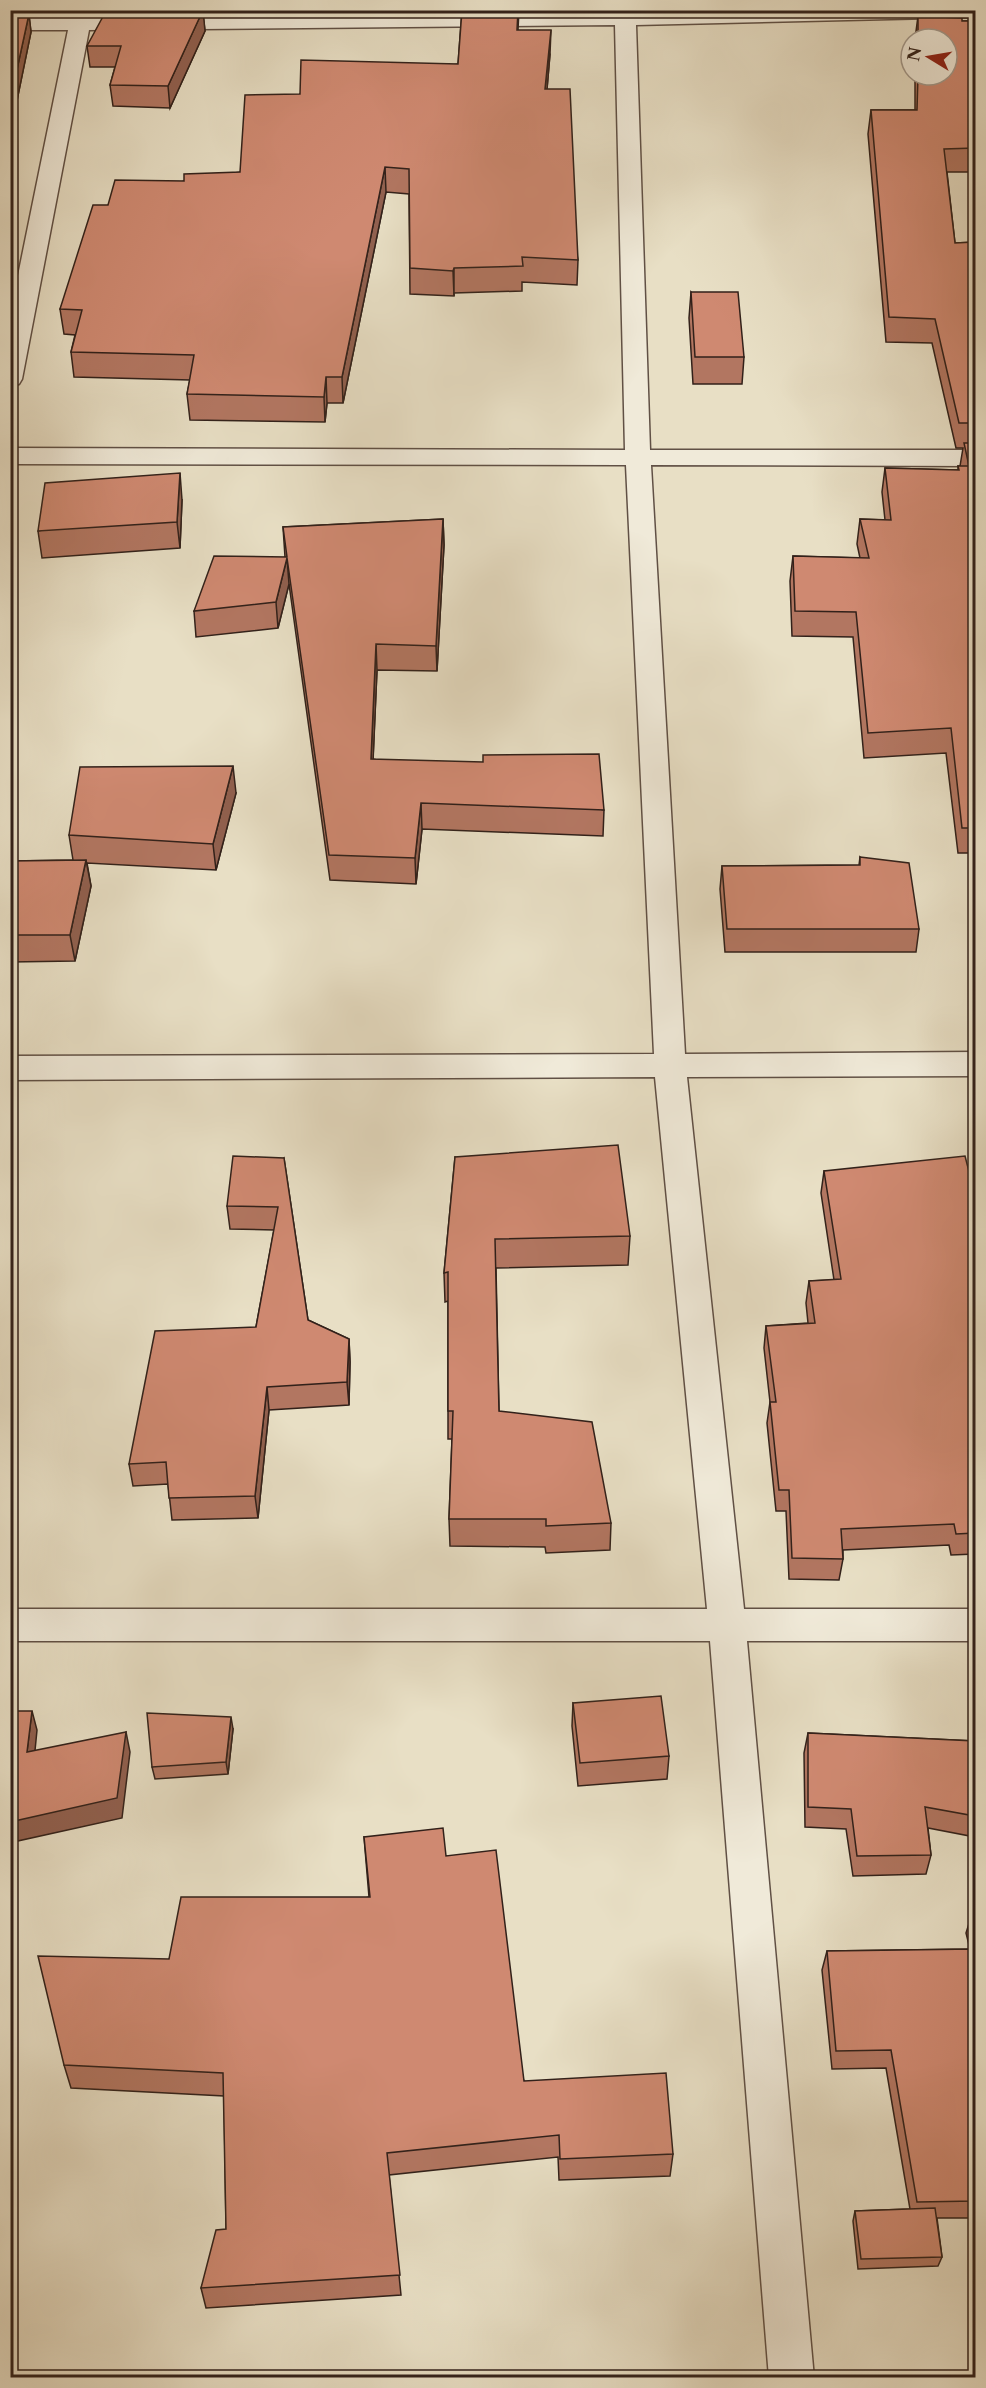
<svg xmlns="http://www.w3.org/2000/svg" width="986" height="2388" font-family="'Libre Caslon Text',serif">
	<rect width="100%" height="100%" fill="#e8dfc5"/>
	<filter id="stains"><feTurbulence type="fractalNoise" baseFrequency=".00333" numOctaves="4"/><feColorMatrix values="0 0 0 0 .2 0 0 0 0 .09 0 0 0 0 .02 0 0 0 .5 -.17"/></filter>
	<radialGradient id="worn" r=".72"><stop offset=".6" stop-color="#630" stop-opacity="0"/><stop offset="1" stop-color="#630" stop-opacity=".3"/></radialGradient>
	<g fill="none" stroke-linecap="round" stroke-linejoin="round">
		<defs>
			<polygon id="minor" points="71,10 92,10 91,17 615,13 615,10 635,10 636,12 976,10 976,17 636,25 650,450 976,450 976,466 651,465 685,1054 976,1052 976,1076 687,1077 744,1609 976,1609 976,1641 747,1641 814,2378 769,2378 710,1641 10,1641 10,1609 707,1609 655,1077 10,1080 10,1056 654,1054 626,465 10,464 10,448 625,450 615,25 89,30 22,379 19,384 10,386 10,315 68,30 10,30 10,18 70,17"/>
		</defs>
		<!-- minor casing -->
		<use href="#minor" stroke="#605045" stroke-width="3"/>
		<!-- minor -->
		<use href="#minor" fill="#f0ead9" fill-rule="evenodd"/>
	</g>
	<!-- wall -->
	<g fill="#b27661" stroke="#32211a" stroke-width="1.5">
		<polygon points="10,10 36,10 35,15 29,16 31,32 14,115 10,115"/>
		<polygon points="118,10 214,10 213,14 203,14 205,31 170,108 113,106 110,85 115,67 90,67 87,46"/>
		<polygon points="462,10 519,10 518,30 550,54 547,89 578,260 577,285 522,282 522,291 454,293 454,296 410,294 409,194 386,192 343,403 327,403 325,422 190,420 187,394 190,380 74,377 71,352 75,335 64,334 60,309 108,205 184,181 240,172 300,94 458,64"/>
		<polygon points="918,16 962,21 975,21 975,172 947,172 955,243 975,242 975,853 958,853 946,753 864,758 853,637 792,636 790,581 793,556 860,558 857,544 860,519 885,520 882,492 885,468 958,470 958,466 960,466 963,448 956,448 932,343 886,342 868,134 871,110 915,110 915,75 947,75 947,39 915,39"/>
		<polygon points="691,292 744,357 742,384 693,384 689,318"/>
		<polygon points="182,500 180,548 42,558 38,531"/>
		<polygon points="443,519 444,545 437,671 377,670 373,759 604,810 603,836 422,829 416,884 330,880 289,584 278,628 196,637 194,611 285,557 283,527"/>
		<polygon points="236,793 216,870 87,863 91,886 75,961 10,962 10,861 73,860 69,835"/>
		<polygon points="860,857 919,929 916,952 725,952 720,889 722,866 859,865"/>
		<polygon points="455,1157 630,1236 628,1265 496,1268 499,1411 611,1523 610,1550 546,1553 545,1547 450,1546 449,1519 452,1439 448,1439 448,1301 445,1302 444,1273"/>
		<polygon points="284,1158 308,1320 349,1339 350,1362 349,1405 269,1410 258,1518 172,1520 168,1484 133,1486 129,1464 256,1327 274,1230 230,1229 227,1206"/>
		<polygon points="824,1171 975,1195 975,1554 951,1555 949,1545 843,1550 843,1559 839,1580 789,1579 786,1511 776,1511 767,1423 770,1402 764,1348 766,1326 808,1323 806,1303 809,1281 834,1280 821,1193"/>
		<polygon points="573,1703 669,1756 667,1779 578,1786 572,1726"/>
		<polygon points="233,1729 228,1774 155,1779 152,1767"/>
		<polygon points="808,1733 975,1741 975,1837 928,1828 931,1855 926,1874 853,1876 846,1829 805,1827 804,1753"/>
		<polygon points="364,1837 446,1856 524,2081 673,2154 670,2176 559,2180 558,2157 389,2175 401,2295 206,2308 201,2288 226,2229 224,2096 71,2088 64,2065 169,1959 369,1897"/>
		<polygon points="975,1913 975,2218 937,2218 942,2257 938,2266 858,2269 853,2221 855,2211 910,2209 886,2068 832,2069 822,1970 827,1951 970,1949 966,1933 972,1914"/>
	</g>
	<!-- shaded-wall -->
	<g fill="#91604f" stroke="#32211a" stroke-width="1.5">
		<polygon points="203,10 205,31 170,108 168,86"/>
		<polygon points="29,14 31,32 14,115 11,97"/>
		<polygon points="551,30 550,54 545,113 545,89"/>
		<polygon points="385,167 386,192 343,403 342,377"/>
		<polygon points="454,268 454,296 453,271"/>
		<polygon points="326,377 327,403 325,422 324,397"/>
		<polygon points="180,473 182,500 180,548 177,522"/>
		<polygon points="443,519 444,545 437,671 436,646"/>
		<polygon points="287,558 289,584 278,628 276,602"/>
		<polygon points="376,644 377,670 372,785 371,759"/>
		<polygon points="233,766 236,793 216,870 213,844"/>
		<polygon points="421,803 422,829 416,884 415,858"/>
		<polygon points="86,860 91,886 75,961 70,935"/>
		<polygon points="349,1339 350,1362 349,1405 347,1382"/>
		<polygon points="267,1387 269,1410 258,1518 255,1496"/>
		<polygon points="32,1711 37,1730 33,1771 27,1752"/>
		<polygon points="231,1717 233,1729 228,1774 226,1762"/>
		<polygon points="126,1732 130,1752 122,1818 13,1842 12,1838 12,1843 10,1838 10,1822"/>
	</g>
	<!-- building -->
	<g fill="#cf8971" stroke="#32211a" stroke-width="1.5">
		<polygon points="203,10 168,86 110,85 121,46 87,46 106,11"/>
		<polygon points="462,10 518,10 517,30 551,30 545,89 570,89 578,260 522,257 523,266 454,268 453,271 410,268 409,169 385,167 342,377 326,377 324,397 187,394 194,355 71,352 82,310 60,309 93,205 108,205 115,180 184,181 184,174 240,172 245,95 300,94 301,60 458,64"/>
		<polygon points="10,14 29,14 11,97 10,97"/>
		<polygon points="918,16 962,18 962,21 975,21 975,148 944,149 955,243 975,242 975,423 959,423 935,319 889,317 871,110 917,110 918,75 947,75 947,39 918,39"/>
		<polygon points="691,292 738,292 744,357 695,357"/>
		<polygon points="964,443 975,443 975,828 962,828 951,728 868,733 856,612 795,611 793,556 869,558 860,519 891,520 885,468 959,470 958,466 969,466"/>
		<polygon points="180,473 177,522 38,531 45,483"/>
		<polygon points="443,519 436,646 376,644 371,759 483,762 483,755 599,754 604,810 421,803 415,858 329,855 287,558 276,602 194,611 214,556 287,557 283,527"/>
		<polygon points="233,766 213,844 69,835 80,767"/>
		<polygon points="860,857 909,863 919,929 727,929 722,866 860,865"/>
		<polygon points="86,860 70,935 10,935 10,861"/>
		<polygon points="618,1145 630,1236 495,1239 499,1411 592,1422 611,1523 546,1526 546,1519 449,1519 453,1411 448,1411 448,1272 444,1273 455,1157"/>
		<polygon points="233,1156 284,1158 308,1320 349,1339 347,1382 267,1387 255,1496 169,1498 166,1462 129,1464 155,1331 256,1327 278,1207 227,1206"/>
		<polygon points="965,1156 975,1195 975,1533 956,1534 954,1524 841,1529 843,1559 792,1558 789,1490 779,1490 770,1402 776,1402 766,1326 815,1323 809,1281 841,1279 824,1171"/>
		<polygon points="661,1696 669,1756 580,1763 573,1703"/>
		<polygon points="10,1711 32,1711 27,1752 126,1732 117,1798 10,1822"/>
		<polygon points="147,1713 231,1717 226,1762 152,1767"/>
		<polygon points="808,1733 975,1741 975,1816 925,1807 931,1855 857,1856 851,1809 808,1807"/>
		<polygon points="443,1828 446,1856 496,1850 524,2081 666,2073 673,2154 560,2159 559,2135 387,2153 400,2275 201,2288 216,2230 226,2229 223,2073 64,2065 38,1956 169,1959 181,1897 370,1897 364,1837"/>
		<polygon points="975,1913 975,1929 972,1914"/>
		<polygon points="975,1949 975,2201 917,2202 891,2050 836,2051 827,1951"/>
		<polygon points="935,2208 942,2257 861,2259 855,2211"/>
	</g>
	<!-- margin -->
	<rect width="986" height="2388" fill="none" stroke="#e8dfc5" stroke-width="36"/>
	<rect x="12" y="12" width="962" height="2364" fill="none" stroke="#32211a" stroke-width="3"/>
	<rect x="18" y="18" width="950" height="2352" fill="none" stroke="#32211a" stroke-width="1.5"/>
	<!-- north arrow -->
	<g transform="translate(929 57) rotate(281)"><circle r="28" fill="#f0ead9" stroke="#a49a8d" stroke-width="1.5"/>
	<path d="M0-4.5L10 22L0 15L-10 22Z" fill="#8f2418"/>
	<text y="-9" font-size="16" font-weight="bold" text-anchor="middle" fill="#32211a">N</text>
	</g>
	<rect width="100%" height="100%" filter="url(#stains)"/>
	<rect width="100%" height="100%" fill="url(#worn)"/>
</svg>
